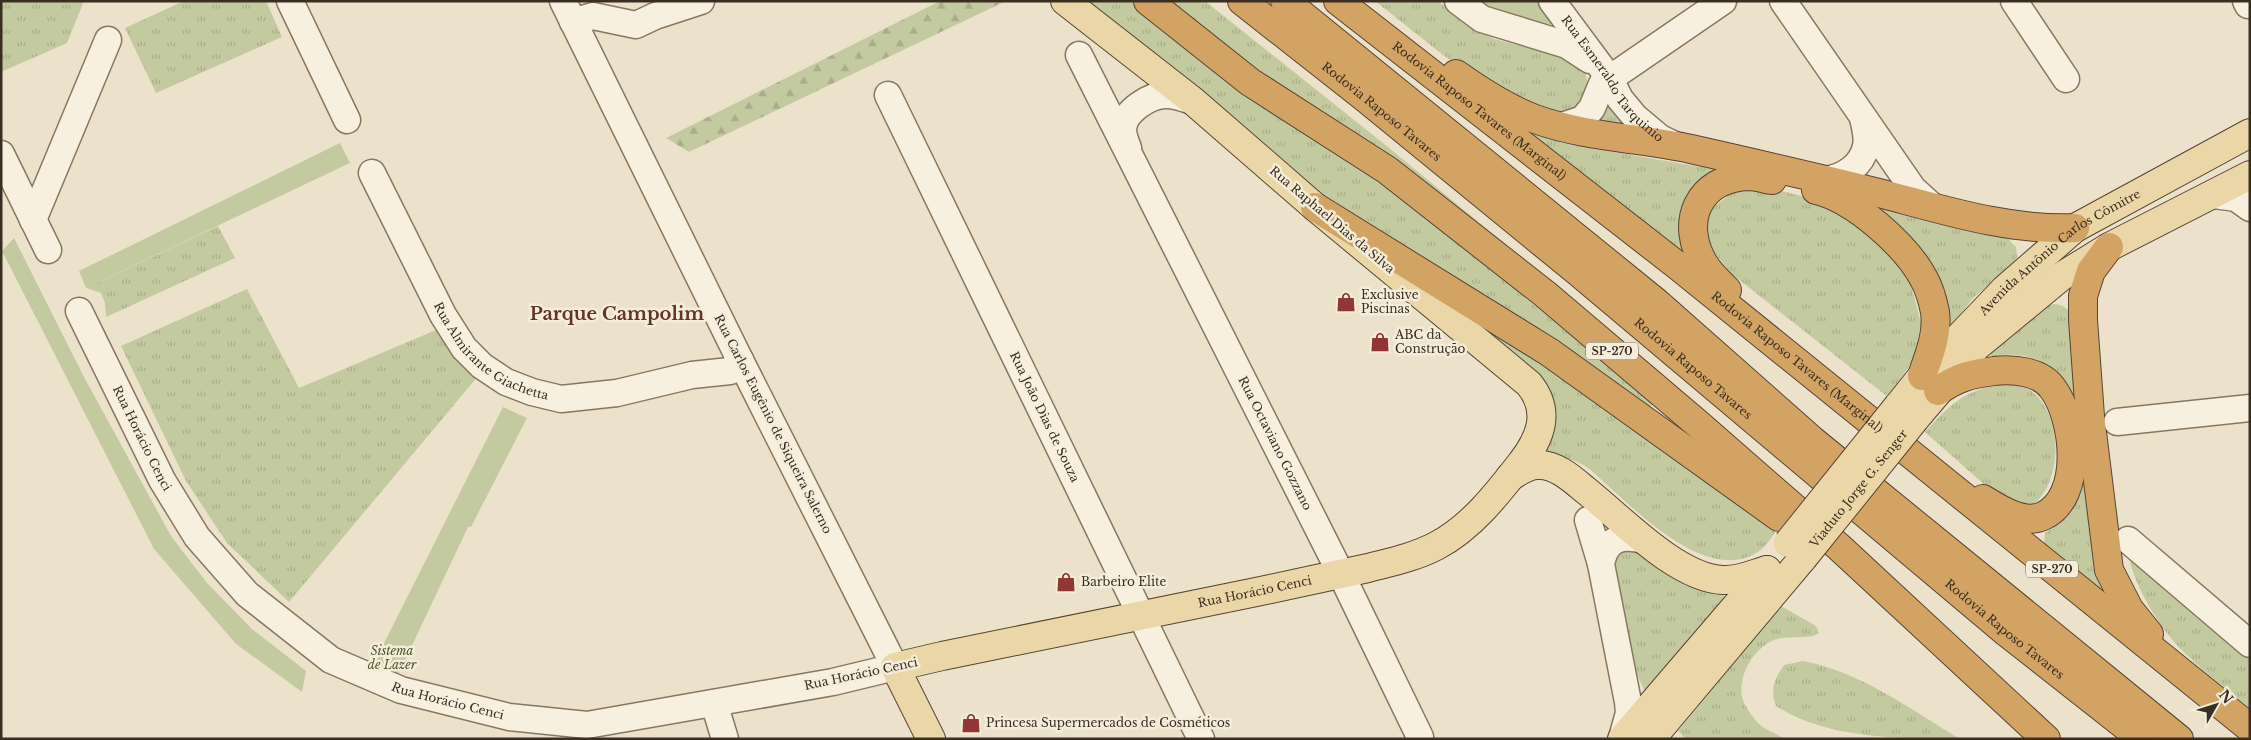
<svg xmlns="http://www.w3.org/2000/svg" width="2251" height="740" font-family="'Libre Baskerville',serif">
	<defs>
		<pattern id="grass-tufts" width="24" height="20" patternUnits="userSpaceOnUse" patternTransform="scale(1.25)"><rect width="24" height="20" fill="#c4ca9f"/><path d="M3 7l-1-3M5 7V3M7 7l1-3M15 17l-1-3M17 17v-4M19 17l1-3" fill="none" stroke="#a9ae89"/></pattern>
		<pattern id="forest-firs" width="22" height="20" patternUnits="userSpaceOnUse" patternTransform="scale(1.25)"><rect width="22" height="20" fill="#c4ca9f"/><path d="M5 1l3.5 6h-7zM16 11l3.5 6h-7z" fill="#a9ae89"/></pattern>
	</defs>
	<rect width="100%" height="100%" fill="#ece2cb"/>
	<!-- grass -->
	<g fill="url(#grass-tufts)">
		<polygon points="1,1 84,1 67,43 1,72"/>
		<polygon points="184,1 266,1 282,37 156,93 125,28"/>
		<polygon points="1077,1 1132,1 1243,90 1385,183 1649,399 1652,405 1647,409 1298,182"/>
		<polygon points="1163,1 1205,1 1388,147 1621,340 1684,401 1214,42"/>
		<polygon points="1375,1 1438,1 1462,21 1494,39 1536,50 1564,53 1585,72 1589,90 1581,105 1561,115 1490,87 1443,55"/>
		<polygon points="1606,100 1632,127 1596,125"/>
		<polygon points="1515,129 1567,144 1719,170 1682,253"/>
		<polygon points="1762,186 1828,203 1888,249 1909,278 1921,323 1914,359 1888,397 1733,275 1718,257 1707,241 1707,212 1738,188"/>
		<polygon points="1879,204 1986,230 2008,239 2016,247 2017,257 2014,264 1972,299 1950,329 1948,329 1865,207"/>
		<polygon points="218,226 235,258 106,317 105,303 101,293 86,288"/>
		<polygon points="247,289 299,388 443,327 479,375 289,602 227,543 186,481 121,346"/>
		<path d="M 2053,304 C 2064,304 2068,309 2073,319 L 2098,575 L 2105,595 L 2044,545 L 2045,533 C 2061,523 2078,504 2082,485 C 2085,470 2082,454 2080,439 C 2079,427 2079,413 2075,401 C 2064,367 2027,347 1992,357 L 1990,353 L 2041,309 Z"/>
		<path d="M 1465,308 L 1778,528 C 1773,535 1768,543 1762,549 C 1712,588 1641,515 1606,484 C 1599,478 1593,471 1585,466 C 1572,458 1557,455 1542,456 L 1552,425 L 1465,315 Z"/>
		<path d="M 1999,384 C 2005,384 2013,383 2018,384 C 2064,399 2066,479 2033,505 L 1996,495 L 1925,432 C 1949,405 1963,392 1999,384 Z"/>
		<path d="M 1625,548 C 1647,549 1660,570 1678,581 C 1692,590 1710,588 1724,596 L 1724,601 L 1649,690 L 1644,690 L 1637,674 L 1614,577 C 1613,564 1615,556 1625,548 Z"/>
		<path d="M 2130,562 L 2140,562 L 2158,583 L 2250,659 L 2250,708 C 2229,691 2207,675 2188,656 C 2164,635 2138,593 2130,562 Z"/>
		<path d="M 1781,606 L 1816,626 L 1819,633 C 1810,640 1787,635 1774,640 C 1754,648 1738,675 1742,697 C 1745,707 1752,716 1758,723 C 1765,730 1777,734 1785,739 L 1685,738 L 1678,731 Z"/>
		<path d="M 1803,661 C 1861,672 1910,709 1960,739 C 1902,739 1826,739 1776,706 C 1770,689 1774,680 1784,665 Z"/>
	</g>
	<!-- forest -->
	<polygon fill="url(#forest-firs)" points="940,1 1006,1 689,152 666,138"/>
	<!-- park -->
	<g fill="#c4ca9f">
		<polygon points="1474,1 1541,1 1553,18 1551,24 1545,25 1499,13"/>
		<polygon points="340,143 350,163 86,288 79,271"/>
		<polygon points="14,238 84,377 171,536 207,583 252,629 306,671 302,692 236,644 154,549 2,251"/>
		<polygon points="503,407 527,418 471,527 468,527 398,675 373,665"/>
	</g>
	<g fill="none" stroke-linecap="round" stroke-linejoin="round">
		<defs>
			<g id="minor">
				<polyline points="290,1 347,120"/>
				<polyline points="1458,1 1482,19 1567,45 1590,60"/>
				<path id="s1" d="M 1552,1 L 1610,79 L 1620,99 L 1635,117 L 1660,138 L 1677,146"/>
				<polyline points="1783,1 1913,189 1933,207"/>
				<polyline points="2014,1 2066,79"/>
				<polyline points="2246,1 2248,5"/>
				<polyline points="573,22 593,16 636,25 655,16 701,1"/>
				<path id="s2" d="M 1079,55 L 1341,574 L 1420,737"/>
				<path id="s3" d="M 888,95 L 1201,739"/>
				<polyline points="1559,127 1583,119 1592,108 1602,84 1723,1"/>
				<path d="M 1128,148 C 1126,143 1123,135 1123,129 C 1124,111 1150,95 1166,95 C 1175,94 1184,99 1193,101"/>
				<polyline points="1,154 48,250"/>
				<path id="s4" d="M 372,173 L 443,315 L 464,348 L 482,366 L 506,382 L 532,392 L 561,399 L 617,393 L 692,375 L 730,371 L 740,360"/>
				<path d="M 1826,180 C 1844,177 1862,166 1866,146 C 1868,138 1865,127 1863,118"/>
				<polyline points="2214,195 2236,198 2250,208"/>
				<polyline points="33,220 108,40"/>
				<path id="s5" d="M 79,311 L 162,480 L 197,537 L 247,594 L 331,660 L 401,690 L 509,717 L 587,725 L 833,682 L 895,667 L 740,360 L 563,1"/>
				<polyline points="2117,422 2250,408"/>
				<polyline points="1588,520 1601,564"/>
				<polyline points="2128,540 2250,644"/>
				<polyline points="714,703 725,739"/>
				<path d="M 1622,738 L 1629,713 L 1628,702 L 1601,564 C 1606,539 1620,534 1644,540"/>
			</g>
			<g id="major">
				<path id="s6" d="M 1898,406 L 1922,376 L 2005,289 L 2075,228 L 2250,133"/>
				<polyline points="1915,419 1976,347 2062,276 2109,247 2250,175"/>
				<path d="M 1510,477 C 1518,472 1527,465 1538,465 C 1555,464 1571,478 1584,489 C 1620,517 1676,578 1723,580 C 1738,581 1753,574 1767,570"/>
				<path id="s7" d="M 931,739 L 895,667 L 942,656 C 1048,634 1154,612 1261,591 C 1297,583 1332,576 1368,568 C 1391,562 1415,557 1436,546 C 1471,528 1498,493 1522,462 C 1541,437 1551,411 1529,384 L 1315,207 L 1193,101 L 1065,1"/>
				<polyline points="1622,739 1767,570"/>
				<polyline points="1651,739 1803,558"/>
			</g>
			<g id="highway">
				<polyline points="1148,1 1250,82 1387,170 1545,294 1698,424 1839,547 2046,739"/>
				<path id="s8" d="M 1242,1 L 1364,97 L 1578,272 L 2006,632 L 2142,739"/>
				<polyline points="1285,1 1657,303 1813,441 2179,739"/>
				<path id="s9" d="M 1338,1 L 1678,266 L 2250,728"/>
				<path d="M 1456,74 C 1480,91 1508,109 1535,119 C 1585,137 1640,138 1691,149 C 1753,163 1814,177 1875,192 C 1941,209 2007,231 2075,228"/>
				<path d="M 1816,190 C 1854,199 1906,245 1924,279 C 1929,288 1933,302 1935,312 C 1938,335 1929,355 1922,376"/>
				<polyline points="1315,207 1549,352 1779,517"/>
				<polyline points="2109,247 2091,271 2083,296 2083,320 2090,416 2109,570 2129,609 2149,634"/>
				<path d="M 1727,290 C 1719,282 1710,274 1704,264 C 1679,222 1698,178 1749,176 C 1756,176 1765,179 1772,180"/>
				<path d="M 1938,391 C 1957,377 1971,374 1994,371 C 2014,369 2041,371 2053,389 C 2075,419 2084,497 2043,516 C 2024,525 1999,509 1983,499"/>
			</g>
		</defs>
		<!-- minor casing -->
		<use href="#minor" stroke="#887660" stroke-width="29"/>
		<!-- major casing -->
		<use href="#major" stroke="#564434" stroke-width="30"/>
		<!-- highway casing -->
		<use href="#highway" stroke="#564434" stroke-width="30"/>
		<!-- minor -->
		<use href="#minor" stroke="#f7f0de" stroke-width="26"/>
		<!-- major -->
		<use href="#major" stroke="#ebd6a7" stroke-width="28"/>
		<!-- highway -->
		<use href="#highway" stroke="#d3a364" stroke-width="28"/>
		<defs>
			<g id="major-bridge">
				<polyline points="1788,543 1898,406"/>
				<path id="s10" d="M 1803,558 L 1915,419"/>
			</g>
		</defs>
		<!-- major-bridge casing -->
		<use href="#major-bridge" stroke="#564434" stroke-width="30" stroke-linecap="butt"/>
		<!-- major-bridge -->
		<use href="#major-bridge" stroke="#ebd6a7" stroke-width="28"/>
	</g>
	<!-- icons -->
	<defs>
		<symbol id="shop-bare" viewBox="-9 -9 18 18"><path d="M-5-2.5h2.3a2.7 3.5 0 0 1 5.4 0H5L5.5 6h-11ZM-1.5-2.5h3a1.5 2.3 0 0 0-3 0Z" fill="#923535" stroke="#f4edda" stroke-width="2.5" paint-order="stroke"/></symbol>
	</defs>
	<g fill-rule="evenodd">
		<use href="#shop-bare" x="1332" y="288" width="28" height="28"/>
		<use href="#shop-bare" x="1366" y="328" width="28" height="28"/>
		<use href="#shop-bare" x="1052" y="568" width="28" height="28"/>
		<use href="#shop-bare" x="957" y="709" width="28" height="28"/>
	</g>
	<g text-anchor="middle" stroke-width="5" stroke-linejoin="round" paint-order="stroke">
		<!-- shield labels -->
		<g fill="#f4edda" stroke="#726759" stroke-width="1">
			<rect x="1586" y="342.5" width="52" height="17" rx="4"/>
			<rect x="2026" y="560.5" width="52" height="17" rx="4"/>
		</g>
		<g font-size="11" font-weight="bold" fill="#3a2e22">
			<text x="1612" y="355">SP-270</text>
			<text x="2052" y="573">SP-270</text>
		</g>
		<!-- street labels -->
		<g font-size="12" fill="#3a2e22" stroke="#f4edda">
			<text dy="4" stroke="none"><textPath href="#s1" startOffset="99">Rua Esmeraldo Tarquinio</textPath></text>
			<text dy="4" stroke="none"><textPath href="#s8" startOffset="178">Rodovia Raposo Tavares</textPath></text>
			<text dy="4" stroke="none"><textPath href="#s9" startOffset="179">Rodovia Raposo Tavares (Marginal)</textPath></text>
			<text transform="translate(1332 220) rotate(40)" y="4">Rua Raphael Dias da Silva</text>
			<text dy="4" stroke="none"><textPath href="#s6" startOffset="225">Avenida Antônio Carlos Cômitre</textPath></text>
			<text dy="4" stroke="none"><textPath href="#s4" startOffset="221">Rua Almirante Giachetta</textPath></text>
			<text dy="4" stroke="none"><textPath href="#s9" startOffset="584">Rodovia Raposo Tavares (Marginal)</textPath></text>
			<text dy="4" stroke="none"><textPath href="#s8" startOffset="582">Rodovia Raposo Tavares</textPath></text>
			<text dy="4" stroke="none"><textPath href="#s3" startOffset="358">Rua João Dias de Souza</textPath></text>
			<text transform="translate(773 424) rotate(63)" y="4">Rua Carlos Eugênio de Siqueira Salerno</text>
			<text dy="4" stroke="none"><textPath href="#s5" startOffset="142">Rua Horácio Cenci</textPath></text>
			<text dy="4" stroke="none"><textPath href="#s2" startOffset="435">Rua Octaviano Gozzano</textPath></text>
			<text dy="4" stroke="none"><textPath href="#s10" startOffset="89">Viaduto Jorge G. Senger</textPath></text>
			<text dy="4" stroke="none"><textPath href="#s7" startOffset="448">Rua Horácio Cenci</textPath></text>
			<text dy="4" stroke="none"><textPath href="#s8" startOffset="988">Rodovia Raposo Tavares</textPath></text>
			<text transform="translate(861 674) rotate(-12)" y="4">Rua Horácio Cenci</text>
			<text dy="4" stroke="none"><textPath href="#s5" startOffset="562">Rua Horácio Cenci</textPath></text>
		</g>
		<!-- poi labels -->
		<g font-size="12" fill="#3a2e22" stroke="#f4edda" text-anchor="start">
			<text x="1361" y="299">Exclusive<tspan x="1361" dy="14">Piscinas</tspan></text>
			<text x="1395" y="339">ABC da<tspan x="1395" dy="14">Construção</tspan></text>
			<text x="1081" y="586">Barbeiro Elite</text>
			<text x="986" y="727">Princesa Supermercados de Cosméticos</text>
		</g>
		<!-- park labels -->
		<g font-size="12" font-style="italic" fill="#49542b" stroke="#f4edda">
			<text x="392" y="655">Sistema<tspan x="392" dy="14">de Lazer</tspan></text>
		</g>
		<!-- district labels -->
		<g font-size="18" font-weight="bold" fill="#633325" stroke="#f4edda">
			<text x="617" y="320">Parque Campolim</text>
		</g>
	</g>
	<!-- border -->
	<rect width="2251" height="740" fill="none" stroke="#3a2e22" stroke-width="5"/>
	<!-- north arrow -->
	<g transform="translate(2216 705) rotate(51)" stroke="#f4edda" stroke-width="4" paint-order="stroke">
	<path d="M0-4L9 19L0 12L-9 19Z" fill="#3a2e22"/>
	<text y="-8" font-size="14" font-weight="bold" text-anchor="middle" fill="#3a2e22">N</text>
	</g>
</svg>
